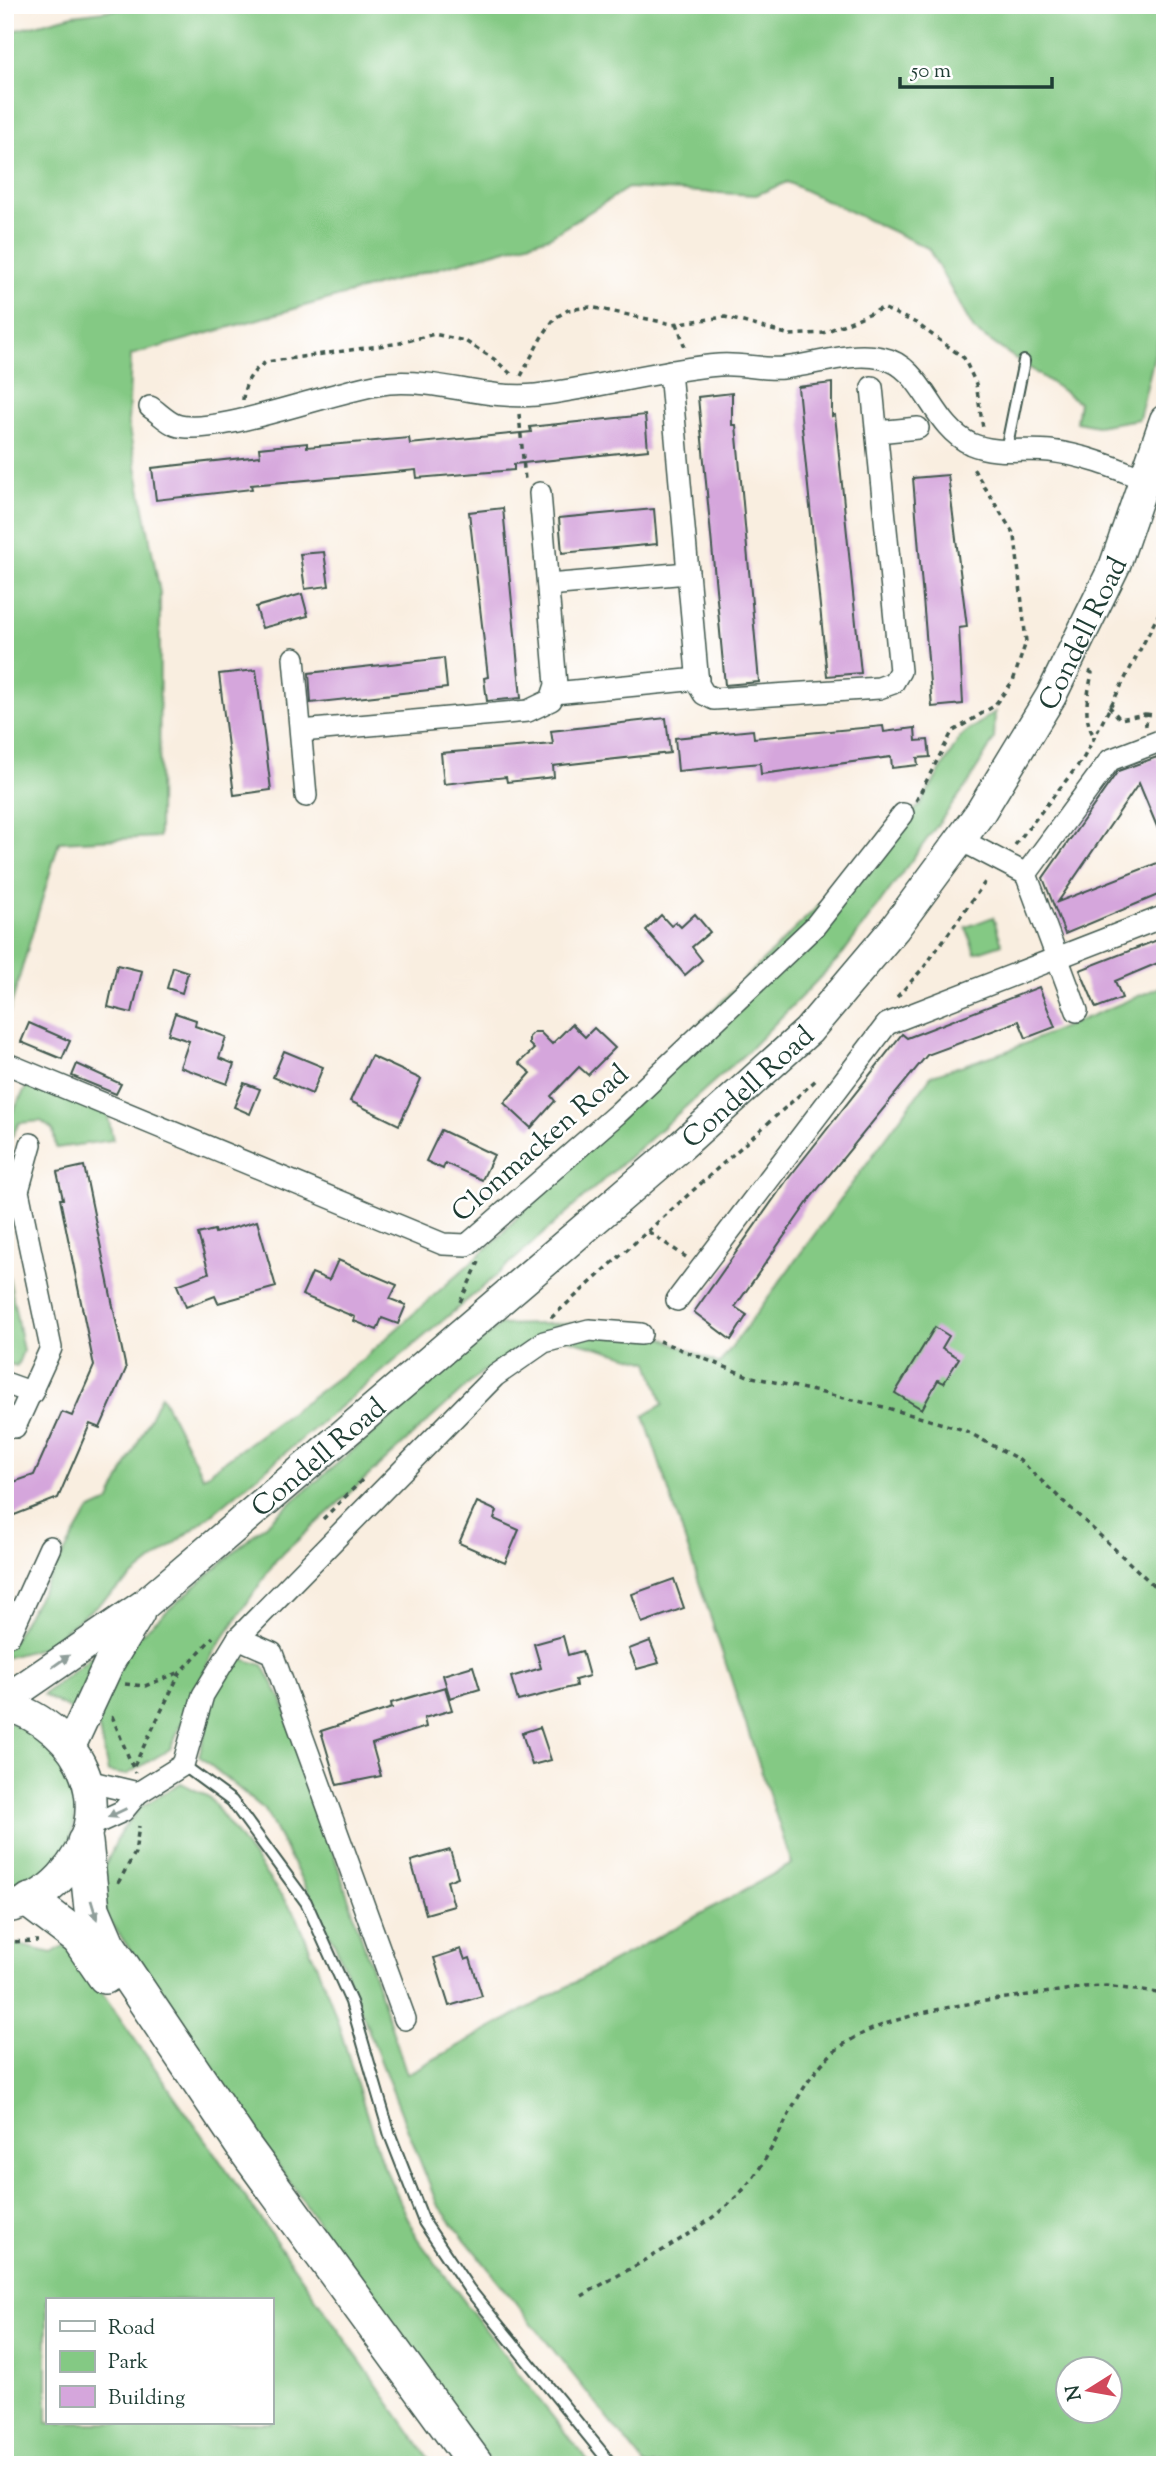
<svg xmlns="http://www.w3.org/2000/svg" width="1170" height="2470" font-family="'Sorts Mill Goudy',serif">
	<rect width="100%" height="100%" fill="#fff"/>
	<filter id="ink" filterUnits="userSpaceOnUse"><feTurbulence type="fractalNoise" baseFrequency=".0143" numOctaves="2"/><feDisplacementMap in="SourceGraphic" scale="14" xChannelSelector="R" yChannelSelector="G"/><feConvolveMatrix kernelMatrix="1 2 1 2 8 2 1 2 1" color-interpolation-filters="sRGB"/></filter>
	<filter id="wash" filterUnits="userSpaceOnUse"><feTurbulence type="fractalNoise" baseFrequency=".00686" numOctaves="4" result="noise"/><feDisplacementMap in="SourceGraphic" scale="28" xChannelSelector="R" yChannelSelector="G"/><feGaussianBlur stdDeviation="1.57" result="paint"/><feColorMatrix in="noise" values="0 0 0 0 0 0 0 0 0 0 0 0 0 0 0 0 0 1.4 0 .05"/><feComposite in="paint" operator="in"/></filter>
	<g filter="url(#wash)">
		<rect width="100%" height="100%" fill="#f9eee0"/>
		<!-- green -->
		<g fill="#84c984" stroke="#52835c" stroke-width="2" fill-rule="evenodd">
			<polygon points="152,5 1165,5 1165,311 1139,419 1097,426 1076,422 1079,402 974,330 928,248 787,182 756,195 628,188 549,237 131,355 128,424 160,593 159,837 59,842 5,1026 5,33 73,15"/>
			<polygon points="995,712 994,739 969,782 841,956 747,1052 490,1281 216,1511 44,1647 5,1658 5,1645 10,1645 89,1511 109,1502 161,1395 203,1477 363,1359 495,1241 689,1034 920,805 961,736"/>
			<polygon points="993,917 1002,944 975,953 966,927"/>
			<path d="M 1165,985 L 1165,2465 L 645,2465 L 437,2204 L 334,1942 L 265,1810 L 199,1756 L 219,1682 L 239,1658 L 263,1665 L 283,1702 L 407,2074 L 792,1864 L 644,1416 L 663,1404 L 649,1362 L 549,1334 L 481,1373 L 276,1560 L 212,1655 L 170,1749 L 126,1775 L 108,1772 L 96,1715 L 116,1656 L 252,1536 L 500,1325 L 628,1322 L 719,1364 L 932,1075 L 1007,1051 ZM 1068,2368 L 1110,2368 L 1110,2410 L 1068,2410 Z"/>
			<polygon points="28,1084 107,1112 113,1140 56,1148 53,1130 41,1121 19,1123 9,1142 13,1167 5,1170 5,1126"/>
			<polygon points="5,1256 23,1351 17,1366 5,1363"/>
			<polygon points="104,1647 77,1713 43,1695"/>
			<path d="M 5,1722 C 24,1724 43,1738 55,1752 C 90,1795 79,1858 31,1888 C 24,1892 13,1894 5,1896 Z"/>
			<polygon points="181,1783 209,1797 297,1917 331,2001 381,2160 417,2238 518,2373 591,2465 491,2465 421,2373 106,1915 100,1877 121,1831 141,1807"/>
			<path d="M 15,1944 L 52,1953 L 65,1945 L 84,1967 L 433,2465 L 5,2465 L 5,1948 ZM 47,2300 L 271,2300 L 271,2423 L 47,2423 Z"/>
		</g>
		<g id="blocks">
			<!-- building -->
			<g fill="#d5a6dc">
				<polygon points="832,383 832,416 835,415 861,673 827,676 798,387"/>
				<polygon points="732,393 732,425 736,425 759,682 725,685 698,397"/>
				<polygon points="645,415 648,450 514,464 514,470 417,478 416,470 251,485 252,489 156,500 152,468 260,456 259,448 307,443 307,447 409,438 410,444 531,432 530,427"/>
				<polygon points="948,475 967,627 959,628 963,704 932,707 913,478"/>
				<polygon points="503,508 521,698 487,701 484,678 488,677 469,512"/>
				<polygon points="654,509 657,544 562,553 559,518"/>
				<polygon points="324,552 329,586 305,589 300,554"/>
				<polygon points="302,594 308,616 262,628 256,607"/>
				<polygon points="444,658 447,688 311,703 309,673"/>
				<polygon points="256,670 271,790 234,795 219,674"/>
				<polygon points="666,718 670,753 553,766 554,777 507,782 506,777 444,784 441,753 553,744 551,731"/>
				<polygon points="883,726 884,732 915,728 916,741 928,740 930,757 917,758 918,765 892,768 891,757 761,774 760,763 678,771 675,738 753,730 754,738"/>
				<polygon points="1157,757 1165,780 1165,846 1139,783 1058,902 1165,860 1165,892 1065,934 1043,878 1118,771"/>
				<polygon points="695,914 710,932 692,947 702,960 685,975 646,930 661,915 671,926 676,922 681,927"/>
				<polygon points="1165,937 1165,960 1115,981 1122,998 1096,1008 1080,970"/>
				<polygon points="117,965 142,971 132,1013 108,1007"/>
				<polygon points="173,967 188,972 182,993 167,988"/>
				<polygon points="1039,987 1055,1027 1026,1038 1019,1021 927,1055 812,1196 735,1307 747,1315 731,1340 694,1312 787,1180 902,1034 907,1038"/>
				<polygon points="175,1013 196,1020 195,1026 226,1037 219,1058 234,1064 227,1084 180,1067 189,1041 168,1034"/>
				<polygon points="29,1023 70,1041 62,1059 21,1042"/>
				<polygon points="572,1024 585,1037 594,1028 615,1048 588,1075 579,1067 551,1096 555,1101 531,1128 504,1103 531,1073 519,1063 534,1049 529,1044 529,1037 534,1032 540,1032 552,1044"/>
				<polygon points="284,1051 323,1067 312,1094 273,1077"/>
				<polygon points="371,1056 421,1079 399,1125 350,1101"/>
				<polygon points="77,1064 121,1084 116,1094 72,1076"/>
				<polygon points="244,1083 260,1089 250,1114 234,1107"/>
				<polygon points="441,1130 494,1155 482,1180 445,1163 443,1169 426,1161"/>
				<polygon points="84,1166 126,1369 100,1428 90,1424 58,1498 12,1516 5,1514 5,1485 34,1475 62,1412 72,1416 94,1366 60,1199 63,1199 57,1172"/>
				<polygon points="257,1221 276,1287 218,1303 215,1296 186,1307 177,1285 209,1273 198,1234 214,1230 215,1233"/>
				<polygon points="338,1260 397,1285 390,1299 406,1305 398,1324 382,1318 377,1330 354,1321 355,1317 302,1295 312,1273 329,1280"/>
				<polygon points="935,1327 949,1336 942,1348 959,1358 944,1383 938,1380 922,1409 895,1393"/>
				<polygon points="477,1502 497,1511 494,1519 519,1530 505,1563 459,1543"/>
				<polygon points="674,1579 684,1608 642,1623 632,1594"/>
				<polygon points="563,1636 568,1655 582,1651 589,1676 575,1680 576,1686 518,1701 511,1677 541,1668 534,1644"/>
				<polygon points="650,1641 659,1663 637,1669 629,1649"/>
				<polygon points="473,1666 480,1689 450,1698 443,1675"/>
				<polygon points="445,1687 452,1710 424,1718 426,1727 372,1744 381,1776 337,1785 321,1731 392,1708 391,1703"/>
				<polygon points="540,1727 551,1760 532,1765 522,1733"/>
				<polygon points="450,1850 458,1877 447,1881 454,1906 426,1914 411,1861"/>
				<polygon points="461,1949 465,1960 470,1958 482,1996 449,2006 434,1958"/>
			</g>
		</g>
	</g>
	<g filter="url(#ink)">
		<use href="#blocks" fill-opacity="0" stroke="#40584e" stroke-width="2"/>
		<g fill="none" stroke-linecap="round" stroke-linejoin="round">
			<defs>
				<g id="service">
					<polyline points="1006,450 1024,361"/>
					<polyline points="183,1765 232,1801 306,1902 351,2002 390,2135 424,2222 469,2289 612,2465"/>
				</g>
				<g id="minor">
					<polyline points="670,371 698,684 704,694 714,699 879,688 893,683 900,671 872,387"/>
					<path d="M 150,407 C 158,412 167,422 176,425 C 215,438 338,388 389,383 C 439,379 486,400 536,395 C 597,388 657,370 719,365 C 740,363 762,370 783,368 C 816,365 849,351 882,358 C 924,366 931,426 971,444 C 997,455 1024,448 1050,451 C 1084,455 1114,467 1146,480"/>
					<polyline points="877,432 918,428"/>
					<polyline points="548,585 688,573"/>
					<polyline points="294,658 306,796"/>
					<polyline points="554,693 698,679"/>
					<polyline points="301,731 528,711 551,700 556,685 540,493"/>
					<polyline points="961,840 1026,874"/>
					<polyline points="1077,1011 1026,874 1110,760 1165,739"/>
					<polyline points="5,1063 443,1244 467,1245 617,1114 815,926 903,814"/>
					<polyline points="677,1300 887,1024 1165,916"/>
					<polyline points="5,1383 33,1393"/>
					<polyline points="5,1423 15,1427 51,1348 18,1191 31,1144"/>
					<polyline points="5,1636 10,1635 50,1547"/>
					<polyline points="238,1638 272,1653 405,2019"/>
					<polyline points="87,1781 138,1793"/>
					<polyline points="90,1826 123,1811 138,1793 183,1765 203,1695 238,1638 495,1376 544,1342 589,1330 641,1334"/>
				</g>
				<g id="secondary">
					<path id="s1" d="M 5,1700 L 145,1604 L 682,1145 L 808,1031 L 895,928 L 980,813 L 1051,696 L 1115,565 L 1165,420"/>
					<path d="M 5,1705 C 84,1728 121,1812 61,1877 C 46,1893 27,1904 5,1908"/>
					<polyline points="70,1747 109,1663 139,1614"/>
				</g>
				<g id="trunk">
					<polyline points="85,1842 92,1909 107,1944 244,2147 476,2465"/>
					<polyline points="30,1901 79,1938 105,1976"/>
				</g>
			</defs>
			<!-- service casing -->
			<use href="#service" stroke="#40584e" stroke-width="14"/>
			<!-- minor casing -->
			<use href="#minor" stroke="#40584e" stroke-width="24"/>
			<!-- secondary casing -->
			<use href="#secondary" stroke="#40584e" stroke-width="33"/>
			<!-- trunk casing -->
			<use href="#trunk" stroke="#40584e" stroke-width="38"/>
			<!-- path -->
			<g stroke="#40584e" stroke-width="3.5" stroke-dasharray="5 5" stroke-linecap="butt">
				<polyline points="677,323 685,348"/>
				<polyline points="521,376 541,338 555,318 568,310 590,307 672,324 725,317 790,335 823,333 883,308 916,323 964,358 976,384 983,428"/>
				<path d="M 243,400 C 244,383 252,371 266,362 L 400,343 L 434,334 L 465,341 L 494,359 L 511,374"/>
				<polyline points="519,414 525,480"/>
				<path d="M 1089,671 L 1092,673 C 1088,693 1082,718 1094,736"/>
				<polyline points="1109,706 1120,719 1145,714 1146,726"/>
				<polyline points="1146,714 1165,717"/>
				<polyline points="916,801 952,732 994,706 1013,681 1026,642 1015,536 971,465"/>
				<polyline points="1015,845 1083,759 1165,602"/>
				<polyline points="897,997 925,966 988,878"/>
				<polyline points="649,1232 686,1257"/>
				<polyline points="460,1302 479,1262"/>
				<polyline points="551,1318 816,1080"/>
				<polyline points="659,1341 748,1376 884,1407 964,1430 1018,1459 1165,1596"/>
				<polyline points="323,1519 362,1480"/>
				<polyline points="125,1684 145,1686 178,1673"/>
				<polyline points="112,1716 135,1773"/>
				<polyline points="134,1766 180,1673 213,1637"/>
				<polyline points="118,1883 135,1853 139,1826"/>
				<polyline points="5,1942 38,1941"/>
				<path d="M 582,2296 C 632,2266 712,2229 748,2184 C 783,2142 796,2077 843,2045 C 900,2005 1014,1999 1084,1987 L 1106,1986 L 1165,1994"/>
			</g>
			<!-- service -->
			<use href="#service" stroke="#fff" stroke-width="10"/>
			<!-- minor -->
			<use href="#minor" stroke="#fff" stroke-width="21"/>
			<!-- secondary -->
			<use href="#secondary" stroke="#fff" stroke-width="30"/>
			<!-- trunk -->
			<use href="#trunk" stroke="#fff" stroke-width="35"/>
		</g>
		<!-- one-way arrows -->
		<defs><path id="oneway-solid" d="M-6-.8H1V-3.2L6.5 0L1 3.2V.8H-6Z" transform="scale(1.75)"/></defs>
		<g fill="#8f9e9a">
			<use href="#oneway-solid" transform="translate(61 1661) rotate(-35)"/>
			<use href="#oneway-solid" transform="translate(117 1813) rotate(154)"/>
			<use href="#oneway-solid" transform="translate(94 1910) rotate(73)"/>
		</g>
	</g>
	<g text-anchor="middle" stroke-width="5" stroke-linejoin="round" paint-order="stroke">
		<!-- street labels -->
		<g font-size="28" fill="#1f3d34" stroke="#fff">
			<text dy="10" stroke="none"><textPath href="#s1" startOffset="1531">Condell Road</textPath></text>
			<text dy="10" stroke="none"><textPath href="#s1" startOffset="964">Condell Road</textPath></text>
			<text transform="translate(539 1142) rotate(-41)" y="10">Clonmacken Road</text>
			<text dy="10" stroke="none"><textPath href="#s1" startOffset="397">Condell Road</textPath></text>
		</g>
	</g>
	<!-- margin -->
	<rect width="1170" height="2470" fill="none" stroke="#fff" stroke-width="28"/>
	<!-- legend -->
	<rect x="46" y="2298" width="228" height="126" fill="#ffffff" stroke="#a5b1ae" stroke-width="2"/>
	<rect x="60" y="2321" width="35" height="10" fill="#ffffff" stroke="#a5b1ae" stroke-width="2"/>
	<text x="108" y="2334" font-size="21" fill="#1f3d34">Road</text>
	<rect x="60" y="2351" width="35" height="21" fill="#84c984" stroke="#a5b1ae" stroke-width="2"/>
	<text x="108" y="2368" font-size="21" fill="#1f3d34">Park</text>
	<rect x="60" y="2386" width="35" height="21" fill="#d5a6dc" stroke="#a5b1ae" stroke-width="2"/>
	<text x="108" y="2404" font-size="21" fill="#1f3d34">Building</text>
	<!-- north arrow -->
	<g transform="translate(1089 2390) rotate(259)"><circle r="33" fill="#ffffff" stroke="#a5b1ae" stroke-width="2"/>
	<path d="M0-5L12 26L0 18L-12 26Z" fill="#d1495b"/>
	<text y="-10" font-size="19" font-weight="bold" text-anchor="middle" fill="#1f3d34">N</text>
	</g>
	<!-- scale -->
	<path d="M900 77v10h152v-10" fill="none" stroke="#1f3d34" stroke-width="3.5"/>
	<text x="911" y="77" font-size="21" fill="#1f3d34" stroke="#ffffff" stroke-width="5" paint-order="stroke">50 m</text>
</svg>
